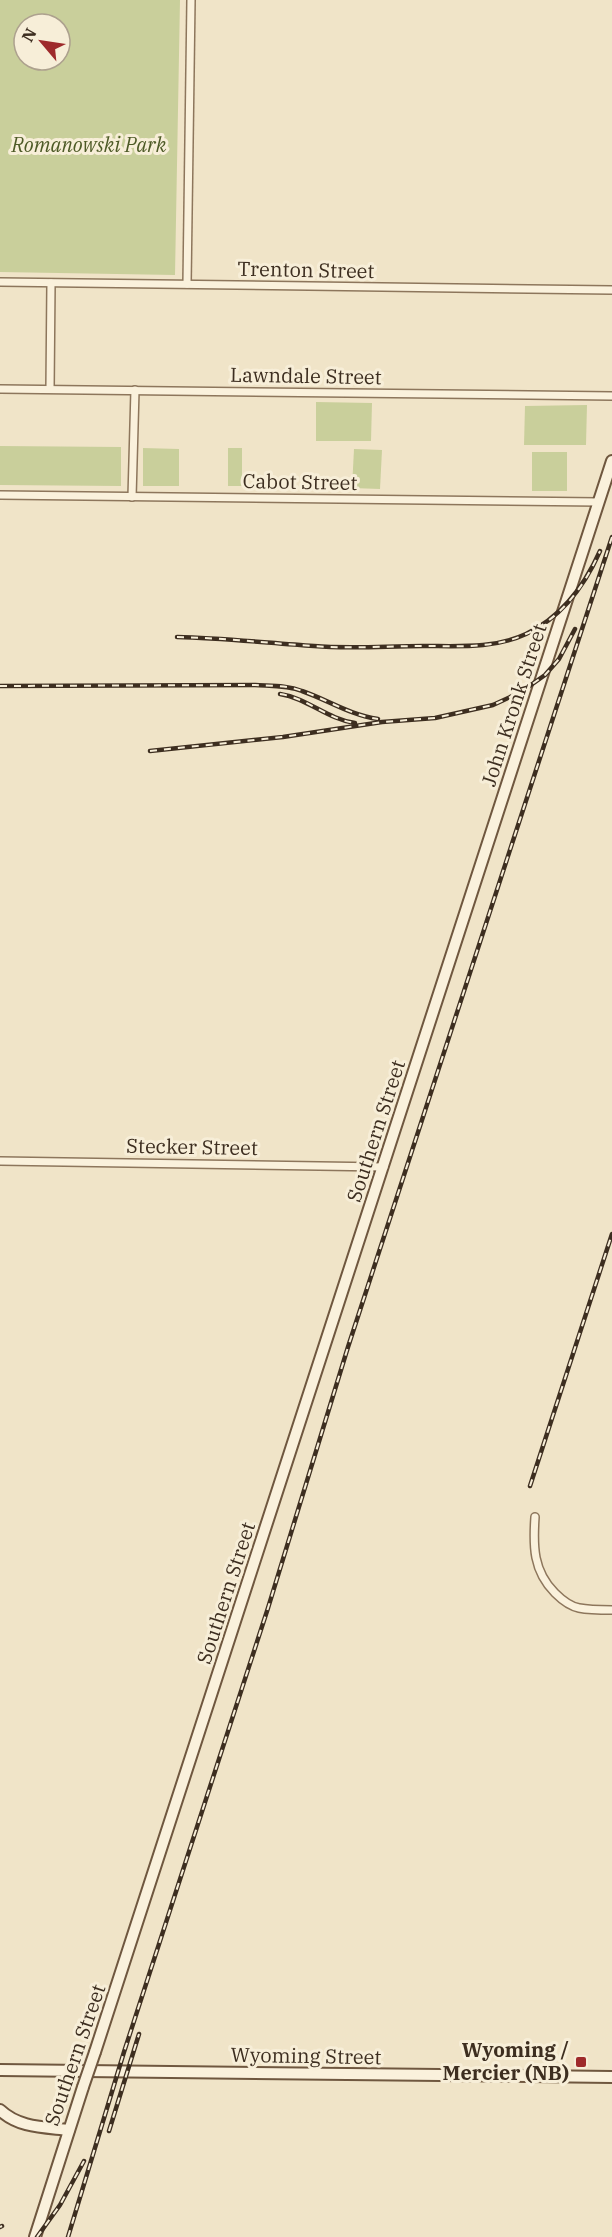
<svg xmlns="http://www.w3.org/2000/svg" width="612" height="2237" font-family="'IBM Plex Serif',serif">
	<rect width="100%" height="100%" fill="#f0e4c8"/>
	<!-- green -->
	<g fill="#c9cf9b" fill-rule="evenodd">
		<path d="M 0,0 L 180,0 L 175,275 L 0,272 ZM 24,24 L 60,24 L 60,60 L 24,60 Z"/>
		<polygon points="316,402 372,403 371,441 316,441"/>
		<polygon points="587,405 586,445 524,445 525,406"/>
		<polygon points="0,446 121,447 121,486 0,485"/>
		<polygon points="143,448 179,449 179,486 143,486"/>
		<rect x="228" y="448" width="14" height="38"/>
		<polygon points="354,449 382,450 380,489 352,488"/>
		<rect x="532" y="452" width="35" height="39"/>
	</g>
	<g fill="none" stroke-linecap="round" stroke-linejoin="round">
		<defs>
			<g id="street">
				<polyline points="0,282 612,290"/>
				<polyline points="187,284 191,0"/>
				<polyline points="0,389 612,396"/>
				<polyline points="50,389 51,283"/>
				<polyline points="0,495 599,502"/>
				<polyline points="132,497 135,390"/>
				<polyline points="0,1161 384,1167"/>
				<path d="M 535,1517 C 533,1546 533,1571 555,1593 C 562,1600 569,1606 579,1608 C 589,1610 601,1610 612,1610"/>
			</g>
			<g id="secondary">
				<polyline points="95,2052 612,461"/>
				<polyline points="0,2070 612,2077"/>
				<path d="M 0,2110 C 19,2128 44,2127 69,2130"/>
				<polyline points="35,2237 83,2087"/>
			</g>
		</defs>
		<!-- street casing -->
		<use href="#street" stroke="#8d765c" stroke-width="10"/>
		<!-- secondary casing -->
		<use href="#secondary" stroke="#6f573f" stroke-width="14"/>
		<!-- street -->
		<use href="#street" stroke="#faf1dc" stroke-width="7"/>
		<!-- secondary -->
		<use href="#secondary" stroke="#faf1dc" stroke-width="10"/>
		<defs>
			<g id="rail">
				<path d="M 177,637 C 223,638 268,643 314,646 C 350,649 387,646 423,646 C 458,646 494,649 526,634 C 562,617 584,587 600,551"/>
				<path d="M 0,686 L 255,685 C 270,686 287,685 302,691 C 328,700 350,715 378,719"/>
				<path d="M 280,694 C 307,698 327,719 355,723"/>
				<polyline points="150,751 283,737 382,722 435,718 493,705 521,692 545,675 559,659 575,629"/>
				<polyline points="530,1486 612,1234"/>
				<polyline points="109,2131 139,2034"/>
				<polyline points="0,2227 2,2226"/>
				<polyline points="37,2237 60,2205 84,2161"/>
				<polyline points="68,2237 124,2052 268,1608 348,1347 612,537"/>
			</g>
		</defs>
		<!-- rail casing -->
		<use href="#rail" stroke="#3d2e20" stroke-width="4.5"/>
		<!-- rail -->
		<use href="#rail" stroke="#f7eed8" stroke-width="2" stroke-dasharray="7" stroke-linecap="butt"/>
		<defs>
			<polyline id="secondary-bridge" points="83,2087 95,2052"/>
		</defs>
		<!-- secondary-bridge casing -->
		<use href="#secondary-bridge" stroke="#6f573f" stroke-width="14" stroke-linecap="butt"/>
		<!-- secondary-bridge -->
		<use href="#secondary-bridge" stroke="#faf1dc" stroke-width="10"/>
	</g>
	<!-- markers -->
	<rect fill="#9e2a2b" stroke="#f7eed8" stroke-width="2" x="575" y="2056" width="12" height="12" rx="3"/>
	<g text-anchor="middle" stroke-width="6" stroke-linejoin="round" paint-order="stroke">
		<!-- park labels -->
		<g font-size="20" font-style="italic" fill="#4d5a26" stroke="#f7eed8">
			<text x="89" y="152">Romanowski Park</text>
		</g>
		<!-- street labels -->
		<g font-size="20" fill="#3d2e20" stroke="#f7eed8">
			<text transform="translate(306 270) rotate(1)" y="7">Trenton Street</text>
			<text transform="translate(306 376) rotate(1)" y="7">Lawndale Street</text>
			<text transform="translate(300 482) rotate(1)" y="7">Cabot Street</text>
			<text transform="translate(514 705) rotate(-72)" y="7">John Kronk Street</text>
			<text transform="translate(376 1131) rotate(-72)" y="7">Southern Street</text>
			<text transform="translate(192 1147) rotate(1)" y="7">Stecker Street</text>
			<text transform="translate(226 1593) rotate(-72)" y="7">Southern Street</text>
			<text transform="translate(75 2055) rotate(-71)" y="7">Southern Street</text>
			<text transform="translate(306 2056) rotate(1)" y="7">Wyoming Street</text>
		</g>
		<!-- poi labels -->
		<g font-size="20" font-weight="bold" fill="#3d2e20" stroke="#f7eed8" text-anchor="end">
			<text x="569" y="2057">Wyoming /<tspan x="569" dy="23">Mercier (NB)</tspan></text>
		</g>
	</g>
	<!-- north arrow -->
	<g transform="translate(42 42) rotate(299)"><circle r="28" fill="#f7eed8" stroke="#ada18e" stroke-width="1.5"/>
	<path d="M0-4.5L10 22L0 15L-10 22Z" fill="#9e2a2b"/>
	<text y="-9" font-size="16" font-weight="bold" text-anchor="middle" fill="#3d2e20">N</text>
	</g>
</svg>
